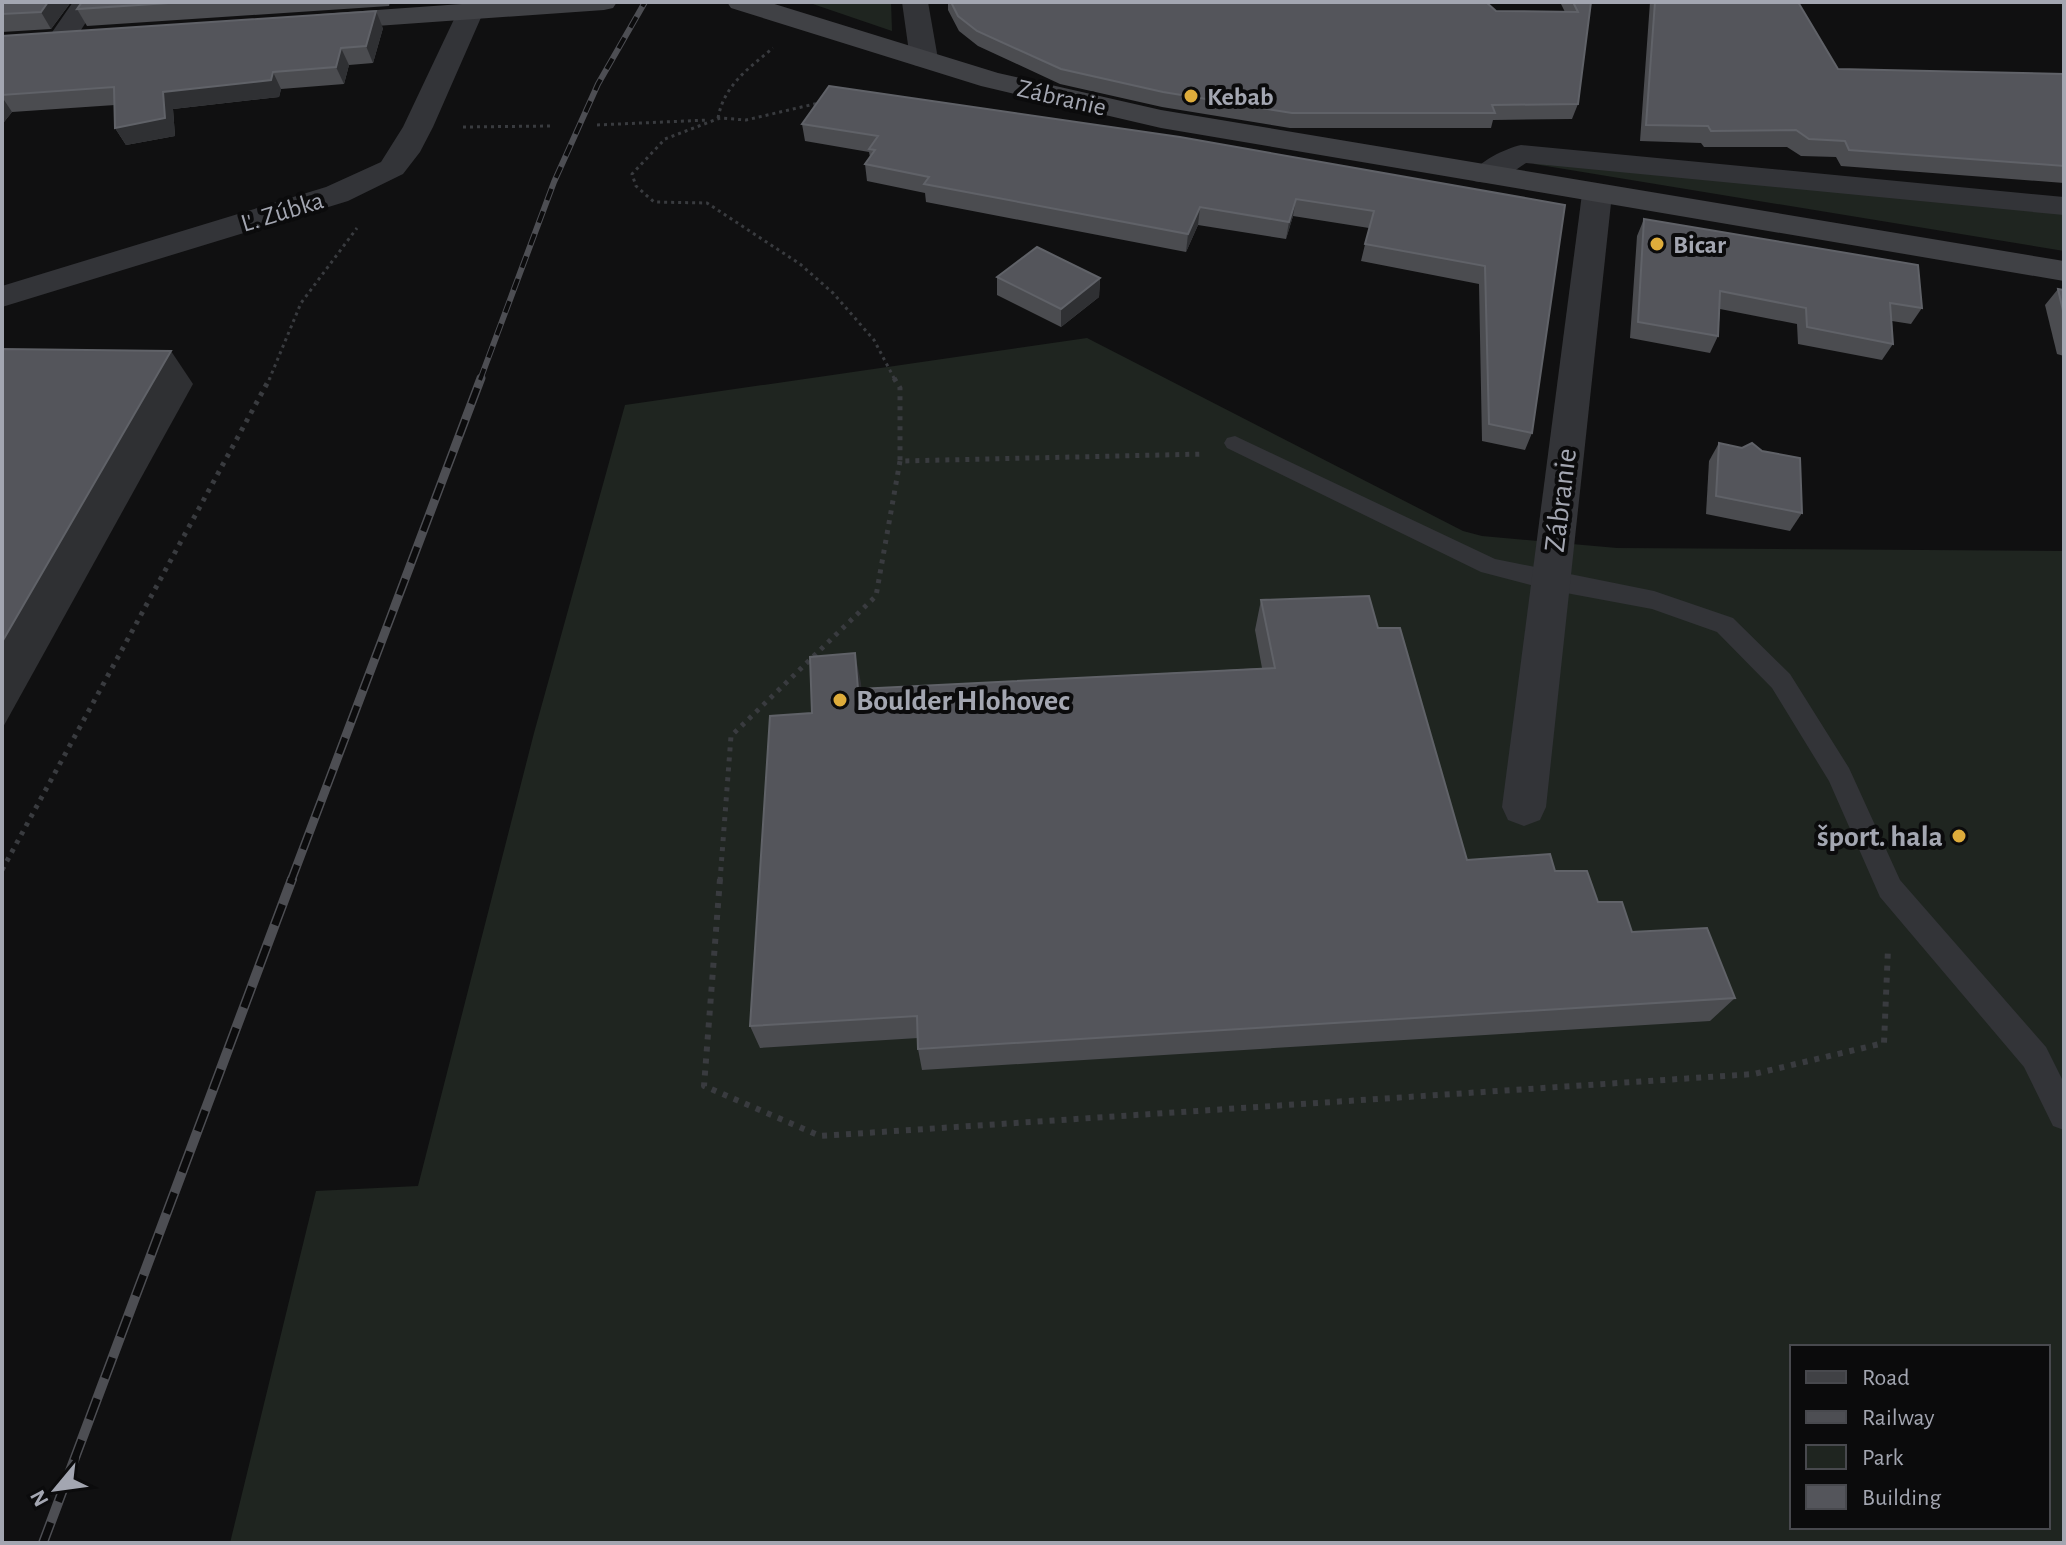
<svg xmlns="http://www.w3.org/2000/svg" width="2066" height="1545" font-family="'Alegreya Sans',sans-serif">
	<rect width="100%" height="100%" fill="#101011"/>
	<!-- green -->
	<g fill="#1f2520" fill-rule="evenodd">
		<polygon points="807,2 891,2 892,31"/>
		<polygon points="1533,161 2064,214 2064,251 1534,164"/>
		<path d="M 1087,338 L 1463,531 L 1482,536 L 1617,548 L 2064,551 L 2064,1543 L 230,1543 L 316,1191 L 418,1186 L 534,733 L 625,405 ZM 1792,1347 L 2048,1347 L 2048,1527 L 1792,1527 Z"/>
	</g>
	<g fill="none" stroke-linecap="round" stroke-linejoin="round">
		<!-- path-far2 -->
		<g stroke="#393b3f" stroke-width="3" stroke-dasharray="3 4" stroke-linecap="butt">
			<polyline points="823,102 746,120 720,118 665,139 632,174 636,186 654,202 707,203 800,264 833,293 874,340 895,380"/>
			<path d="M 718,118 C 724,85 749,68 773,48"/>
			<polyline points="597,125 708,120"/>
			<polyline points="463,127 551,126"/>
			<polyline points="269,380 301,303 357,228"/>
		</g>
		<!-- path-far1 -->
		<g stroke="#393b3f" stroke-width="5" stroke-dasharray="4 6" stroke-linecap="butt">
			<polyline points="894,378 900,388 900,461 1205,454"/>
			<polyline points="2,870 270,378"/>
			<polyline points="720,881 731,736 876,596 900,461"/>
		</g>
		<!-- path -->
		<polyline stroke="#393b3f" stroke-width="6" stroke-dasharray="5 7" stroke-linecap="butt" points="720,879 704,1086 820,1136 1754,1074 1884,1043 1888,949"/>
		<!-- lane -->
		<polygon fill="#333438" fill-rule="evenodd" points="1235,436 1495,559 1654,591 1733,618 1790,674 1849,768 1900,880 2046,1047 2064,1083 2064,1130 2053,1126 2024,1067 1880,897 1829,781 1772,688 1717,632 1652,609 1550,590 1481,572 1227,448 1224,443 1227,438"/>
		<!-- street -->
		<g fill="#333438" fill-rule="evenodd">
			<polygon points="73,2 99,2 70,47 60,49 50,47 46,41"/>
			<polygon points="902,2 928,2 938,59 934,65 924,67 914,65 910,59"/>
			<polygon points="470,5 479,7 483,13 433,127 420,152 403,174 348,201 2,307 2,286 326,187 381,162 403,127 457,13 461,7"/>
			<path d="M 1521,145 L 2064,197 L 2064,215 L 1526,163 C 1509,174 1495,186 1474,181 L 1470,175 C 1480,161 1504,149 1521,145 Z"/>
			<polygon points="1597,185 1608,187 1612,194 1546,807 1540,820 1524,826 1508,820 1502,807 1582,194 1586,187"/>
		</g>
		<!-- secondary -->
		<g fill="#404145" fill-rule="evenodd">
			<polygon points="490,2 617,2 613,8 604,10 320,30 310,28 307,22 310,16 320,14"/>
			<polygon points="727,2 768,2 998,73 1161,110 2064,261 2064,281 1161,128 981,86 731,8"/>
		</g>
		<defs>
			<polyline id="rail-far2" points="480,380 554,182 598,84 645,2"/>
			<polyline id="rail-far1" points="291,881 481,378"/>
			<polyline id="rail" points="43,1543 292,879"/>
		</defs>
		<!-- rail-far2 casing -->
		<use href="#rail-far2" stroke="#4d4e53" stroke-width="6"/>
		<!-- rail-far1 casing -->
		<use href="#rail-far1" stroke="#4d4e53" stroke-width="9"/>
		<!-- rail casing -->
		<use href="#rail" stroke="#4d4e53" stroke-width="10"/>
		<!-- rail-far2 -->
		<use href="#rail-far2" stroke="#0b0b0c" stroke-width="4" stroke-dasharray="12" stroke-linecap="butt"/>
		<!-- rail-far1 -->
		<use href="#rail-far1" stroke="#0b0b0c" stroke-width="6" stroke-dasharray="17" stroke-linecap="butt"/>
		<!-- rail -->
		<use href="#rail" stroke="#0b0b0c" stroke-width="7" stroke-dasharray="22" stroke-linecap="butt"/>
	</g>
	<!-- wall -->
	<g fill="#4b4c50">
		<polygon points="2,2 71,2 51,29 2,32"/>
		<polygon points="82,2 390,2 389,6 87,26 77,9"/>
		<polygon points="948,2 1486,2 1496,11 1565,12 1560,2 1591,2 1578,104 1572,119 1493,120 1491,128 1290,128 1162,107 1060,84 978,46 959,31 948,10"/>
		<polygon points="1650,2 1798,2 1838,69 2064,74 2064,183 1841,166 1836,157 1801,156 1787,147 1704,147 1701,143 1640,141"/>
		<polygon points="383,28 373,63 349,65 344,84 281,89 279,97 173,109 175,136 126,145 115,128 115,105 12,112 4,122 2,122 2,36"/>
		<polygon points="802,124 1565,205 1532,433 1525,450 1482,441 1479,284 1361,261 1369,228 1293,216 1286,239 1198,225 1186,252 926,202 925,193 867,181 865,164 870,157 869,152 805,141"/>
		<polygon points="1644,219 1922,308 1911,324 1892,321 1893,344 1882,360 1798,344 1797,324 1720,309 1718,336 1710,353 1630,338 1637,236"/>
		<polygon points="997,277 1100,278 1099,297 1061,327 997,295"/>
		<polygon points="2058,289 2064,290 2064,356 2057,354 2045,305"/>
		<polygon points="1719,443 1802,513 1790,531 1706,514 1709,461"/>
		<polygon points="1261,600 1378,628 1467,860 1555,871 1598,902 1632,932 1735,998 1710,1021 922,1070 918,1049 918,1038 760,1048 750,1026 812,713 861,683 861,689 1262,668 1255,630"/>
	</g>
	<!-- shaded-wall -->
	<g fill="#2f3033">
		<polygon points="48,2 71,2 51,29 41,12"/>
		<polygon points="376,11 383,28 373,63 366,46"/>
		<polygon points="341,48 349,65 344,84 336,67"/>
		<polygon points="273,72 281,89 279,97 173,109 175,136 126,145 115,128 163,92"/>
		<polygon points="2,97 12,112 4,122 2,119"/>
		<polygon points="1296,199 1293,216 1286,239 1289,222"/>
		<polygon points="1200,207 1198,225 1186,252 1188,234"/>
		<polygon points="1100,278 1099,297 1061,327 1061,309"/>
		<polygon points="171,351 193,384 2,729 2,642"/>
		<polygon points="855,653 861,683 863,718 858,689"/>
	</g>
	<!-- building -->
	<g fill="#54555b" stroke="#606268" stroke-width="2">
		<polygon points="2,2 48,2 41,12 2,14"/>
		<polygon points="82,2 184,2 77,9"/>
		<polygon points="951,2 1486,2 1496,11 1578,12 1573,2 1591,2 1578,104 1492,105 1495,113 1292,113 1163,92 1061,69 977,31 958,16"/>
		<polygon points="1655,2 1798,2 1838,69 2064,74 2064,166 1849,150 1845,141 1809,139 1796,130 1711,131 1708,126 1646,125"/>
		<polygon points="376,11 366,46 341,48 336,67 273,72 271,80 163,92 165,118 115,128 114,87 2,95 2,36"/>
		<polygon points="829,86 1180,137 1565,205 1532,433 1489,424 1485,266 1365,244 1374,211 1296,199 1289,222 1200,207 1188,234 924,184 929,177 865,164 875,150 869,149 878,136 802,124"/>
		<polygon points="1644,219 1918,265 1922,308 1890,303 1893,344 1807,327 1806,308 1720,291 1718,336 1638,322"/>
		<polygon points="1037,247 1100,278 1061,309 997,277"/>
		<polygon points="2058,289 2064,290 2064,315"/>
		<polygon points="2,349 171,351 2,642"/>
		<polygon points="1719,443 1742,448 1752,443 1762,451 1800,458 1802,513 1716,496"/>
		<polygon points="1369,596 1378,628 1400,628 1467,860 1550,854 1555,871 1587,871 1598,902 1622,902 1632,932 1707,928 1735,998 918,1049 917,1016 750,1026 770,716 812,713 810,657 855,653 858,689 1275,668 1261,600"/>
	</g>
	<!-- markers -->
	<g fill="#deac3b" stroke="#0b0b0c" stroke-width="3">
		<circle cx="1191" cy="96" r="8"/>
		<circle cx="1657" cy="244" r="8"/>
		<circle cx="840" cy="700" r="8"/>
		<circle cx="1959" cy="836" r="8"/>
	</g>
	<g text-anchor="middle" stroke-width="8" stroke-linejoin="round" paint-order="stroke">
		<!-- far-poi labels -->
		<g font-size="26" font-weight="bold" fill="#a3a6b1" stroke="#0b0b0c" text-anchor="start">
			<text x="1207" y="105">Kebab</text>
			<text x="1673" y="253">Bicar</text>
		</g>
		<!-- far-street labels -->
		<g font-size="26" fill="#a3a6b1" stroke="#0b0b0c">
			<text transform="translate(1062 97) rotate(13)" y="9">Zábranie</text>
			<text transform="translate(282 211) rotate(-17)" y="9">Ľ. Zúbka</text>
		</g>
		<!-- street labels -->
		<g font-size="30" fill="#a3a6b1" stroke="#0b0b0c">
			<text transform="translate(1560 500) rotate(-83)" y="10">Zábranie</text>
		</g>
		<!-- poi labels -->
		<g font-size="30" font-weight="bold" fill="#a3a6b1" stroke="#0b0b0c" text-anchor="start">
			<text x="856" y="710">Boulder Hlohovec</text>
			<text x="1943" y="846" text-anchor="end">šport. hala</text>
		</g>
	</g>
	<!-- border -->
	<rect width="2066" height="1545" fill="none" stroke="#a3a6b1" stroke-width="8"/>
	<!-- legend -->
	<rect x="1790" y="1345" width="260" height="184" fill="#0b0b0c" stroke="#48494e" stroke-width="2"/>
	<rect x="1806" y="1371" width="40" height="12" fill="#404145" stroke="#48494e" stroke-width="2"/>
	<text x="1862" y="1385" font-size="24" fill="#a3a6b1">Road</text>
	<rect x="1806" y="1411" width="40" height="12" fill="#4d4e53" stroke="#48494e" stroke-width="2"/>
	<text x="1862" y="1425" font-size="24" fill="#a3a6b1">Railway</text>
	<rect x="1806" y="1445" width="40" height="24" fill="#1f2520" stroke="#48494e" stroke-width="2"/>
	<text x="1862" y="1465" font-size="24" fill="#a3a6b1">Park</text>
	<rect x="1806" y="1485" width="40" height="24" fill="#54555b" stroke="#48494e" stroke-width="2"/>
	<text x="1862" y="1505" font-size="24" fill="#a3a6b1">Building</text>
	<!-- north arrow -->
	<g transform="translate(56 1489) rotate(241)" stroke="#0b0b0c" stroke-width="6" paint-order="stroke">
	<path d="M0-6L14 30L0 20L-14 30Z" fill="#a3a6b1"/>
	<text y="-12" font-size="22" font-weight="bold" text-anchor="middle" fill="#a3a6b1">N</text>
	</g>
</svg>
